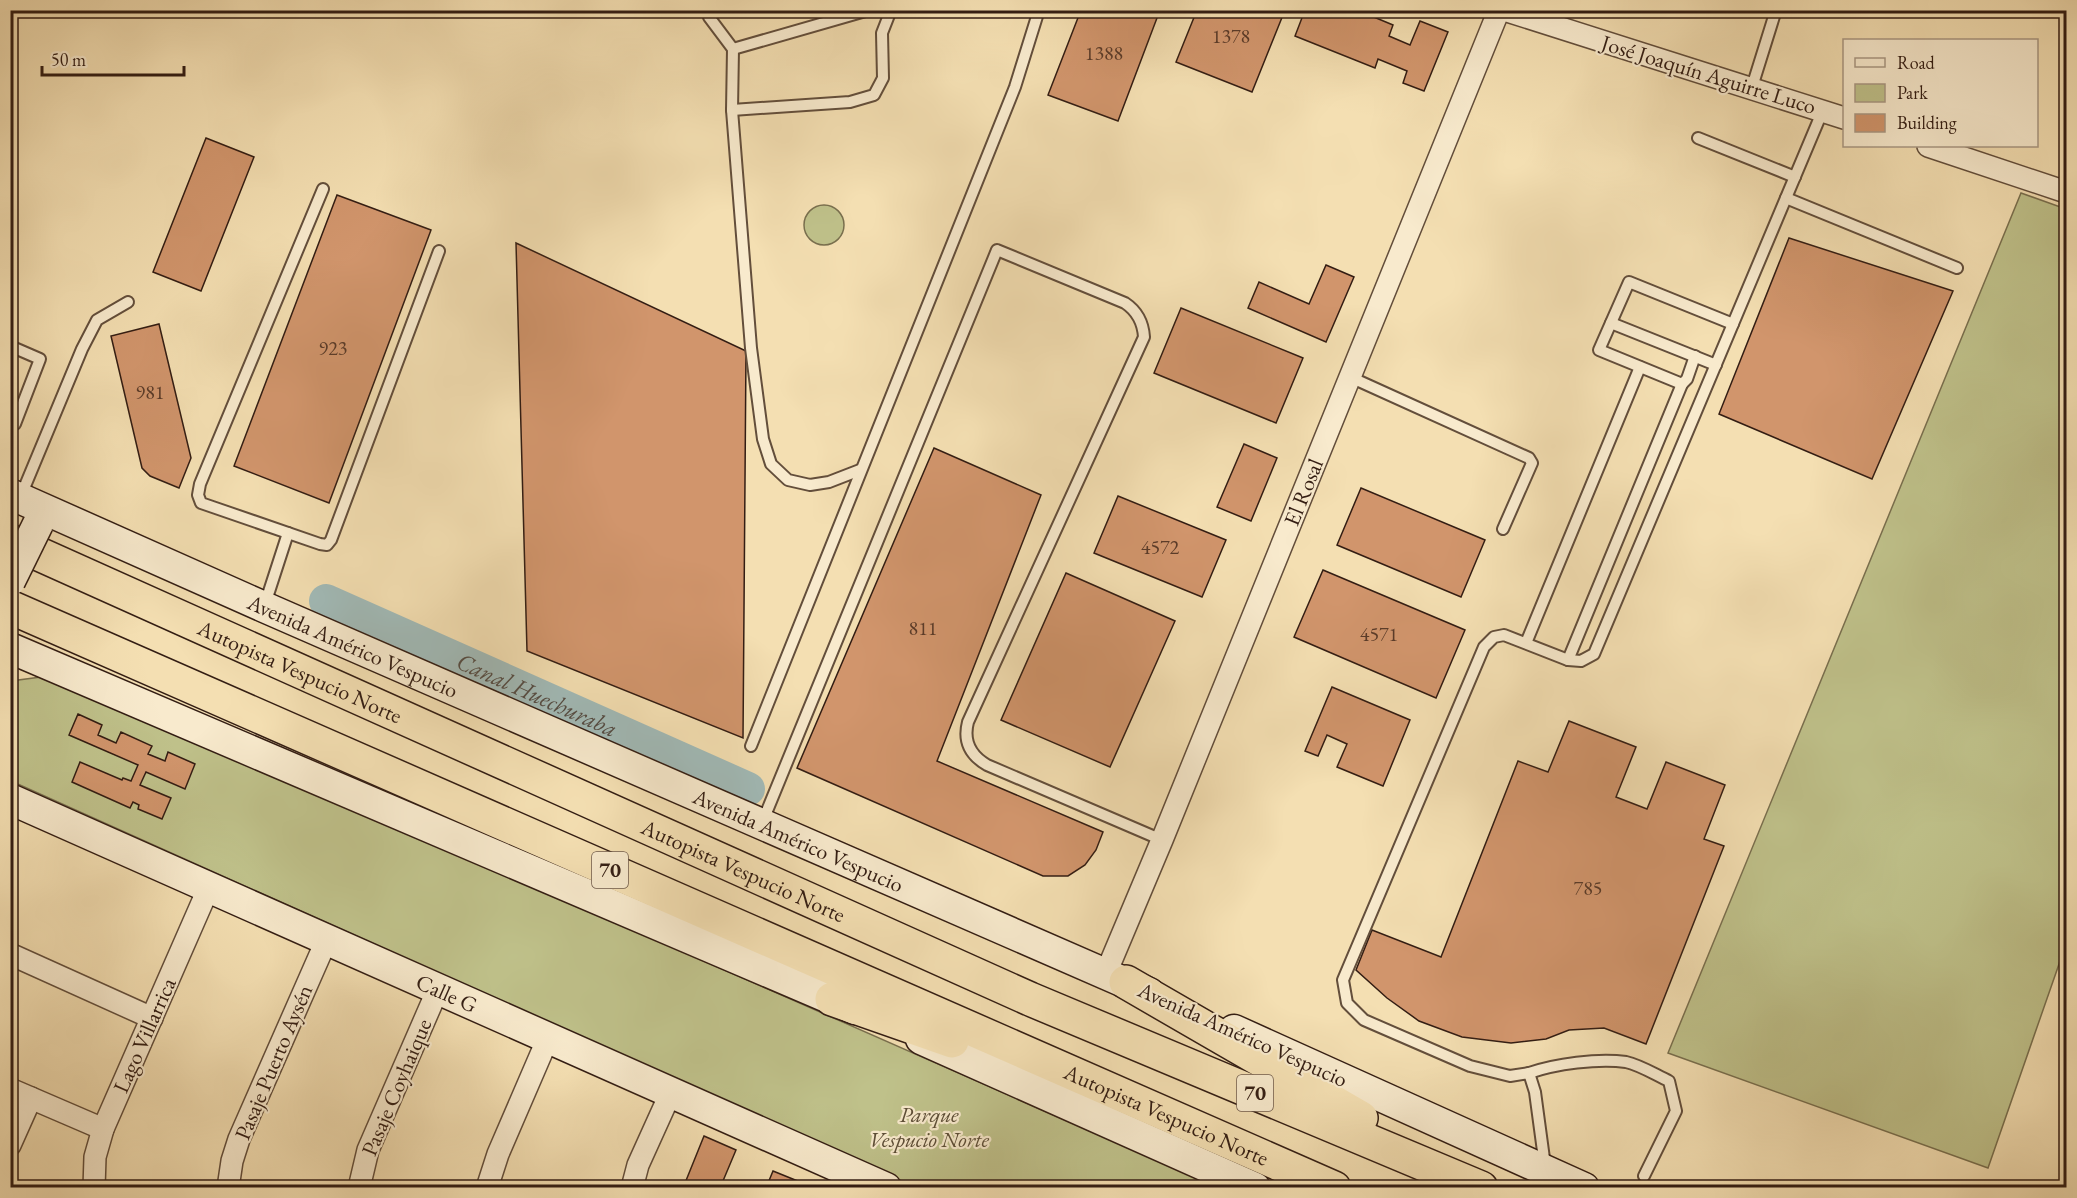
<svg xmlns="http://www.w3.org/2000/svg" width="2077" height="1198" font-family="'EB Garamond',serif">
	<rect width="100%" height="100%" fill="#f4dfb2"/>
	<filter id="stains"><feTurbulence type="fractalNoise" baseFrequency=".00333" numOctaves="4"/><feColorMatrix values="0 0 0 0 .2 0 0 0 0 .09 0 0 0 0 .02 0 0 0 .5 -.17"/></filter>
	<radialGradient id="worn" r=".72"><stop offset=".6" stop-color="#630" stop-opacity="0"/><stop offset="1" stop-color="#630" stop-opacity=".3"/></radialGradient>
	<!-- green -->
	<g fill="#bfc18a" stroke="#796f4e" stroke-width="1.5">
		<polygon points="2021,193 2066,209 2066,944 1988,1168 1668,1053"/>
		<circle cx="824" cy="225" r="20"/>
		<polygon points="41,677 60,677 1217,1187 915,1187 11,781 11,681"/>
	</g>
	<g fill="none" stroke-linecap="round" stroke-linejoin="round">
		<!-- river -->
		<path stroke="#a1bab7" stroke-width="34" id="s1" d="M 326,601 L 748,789"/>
	</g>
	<!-- building -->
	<g fill="#d1956c" stroke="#331d13" stroke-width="1.5">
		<polygon points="1081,10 1160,10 1118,121 1048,95"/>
		<polygon points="1197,10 1285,10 1252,92 1176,62"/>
		<polygon points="1305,10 1357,10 1393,25 1389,36 1410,45 1420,21 1448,32 1424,91 1403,83 1407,71 1378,59 1375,68 1295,36"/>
		<polygon points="206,138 254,157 201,291 153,272"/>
		<polygon points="337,195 431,230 329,503 234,466"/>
		<polygon points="1789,238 1953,291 1872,479 1719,414"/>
		<polygon points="516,243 746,351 743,738 527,651"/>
		<polygon points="1326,265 1354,277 1326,342 1248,308 1259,282 1309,304"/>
		<polygon points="1181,308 1303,358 1276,423 1154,373"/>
		<polygon points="159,324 191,458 179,488 150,476 142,468 111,336"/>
		<polygon points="1244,444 1277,458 1251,521 1217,507"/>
		<polygon points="934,448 1041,495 937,761 1103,832 1096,850 1085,865 1068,876 1043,876 797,768"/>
		<polygon points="1361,488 1485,540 1461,597 1337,545"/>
		<polygon points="1118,496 1226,540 1202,597 1094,553"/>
		<polygon points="1323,570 1465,630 1436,698 1294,637"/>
		<polygon points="1066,573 1175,621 1110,767 1001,720"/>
		<polygon points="1332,687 1410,720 1383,786 1337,767 1347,744 1327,735 1318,756 1305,751"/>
		<polygon points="78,714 102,725 98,735 116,743 121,732 152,746 148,754 165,761 168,752 195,764 185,789 146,772 140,785 171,798 162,819 138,809 139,805 133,802 130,808 72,782 80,762 122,780 123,778 131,781 138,765 69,735"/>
		<polygon points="1569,721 1636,747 1616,797 1647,809 1666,762 1725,785 1704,839 1724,846 1646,1044 1604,1028 1569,1030 1546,1039 1511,1043 1462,1037 1419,1021 1387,998 1356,970 1372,930 1441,957 1518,761 1548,772"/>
		<polygon points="704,1136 736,1150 720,1188 683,1188"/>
		<polygon points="773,1171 805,1184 803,1188 766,1188"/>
	</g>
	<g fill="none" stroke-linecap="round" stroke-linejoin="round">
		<defs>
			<g id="lane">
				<polyline points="708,10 709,17 733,49 732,110 751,348 763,439 771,464 788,480 810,485 829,482 860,470"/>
				<polyline points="733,49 869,10"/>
				<polyline points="1752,87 1776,10"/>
				<polyline points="732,110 850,102 874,95 883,78 882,33 891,10"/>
				<polyline points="1698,138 1795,177"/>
				<polyline points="323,189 200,484 198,495 201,503 320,544 327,545 331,540 439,251"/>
				<polyline points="1786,198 1957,268"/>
				<polyline points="1611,323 1716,365"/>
				<polyline points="10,346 40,359 15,424 10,422"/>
				<polyline points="1695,356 1687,379 1682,384 1599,350 1629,282 1733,324"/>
				<polyline points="1350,377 1529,458 1532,463 1503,529"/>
				<polyline points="20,498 82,349 97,320 128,302"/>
				<polyline points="265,604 288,533"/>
				<polyline points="1526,643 1640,367"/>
				<polyline points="1568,660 1682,384"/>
				<polyline points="751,746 1015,87 1039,10"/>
				<path d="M 762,823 L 997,250 L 1125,303 C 1137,311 1143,322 1144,337 L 968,722 C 963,741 970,755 987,765 L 1162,840"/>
				<path d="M 1529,1073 C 1555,1064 1598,1058 1626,1062 C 1640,1065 1656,1075 1669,1081 L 1676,1111 L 1644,1176"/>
				<polyline points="1545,1166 1535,1092 1529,1073 1510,1076 1470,1066 1364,1020 1347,1003 1343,980 1484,647 1494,637 1504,635 1568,660 1581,661 1594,654 1823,110"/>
			</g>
			<g id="street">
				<polyline points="1504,10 1844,118"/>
				<polyline points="1928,146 2066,192"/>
				<polyline points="10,954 152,1018"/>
				<polyline points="1106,973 1162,840 1499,10"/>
				<polyline points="10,1089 103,1129"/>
				<polyline points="10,1145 31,1098"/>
				<polyline points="94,1188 95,1157 103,1129 209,887"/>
				<polyline points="228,1188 232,1161 239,1139 327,939"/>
				<polyline points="359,1188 368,1150 438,989"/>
				<polyline points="487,1188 498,1154 548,1038"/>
				<polyline points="632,1188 638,1165 671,1092"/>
			</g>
			<g id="secondary">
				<path id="s2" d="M 10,494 L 264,607 L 1149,993"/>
				<polyline points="10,648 855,1009"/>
				<path id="s3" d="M 10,799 L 886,1188"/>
				<polyline points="1234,1030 1584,1188"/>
				<polyline points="921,1039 1255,1188"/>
			</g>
			<g id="highway">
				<path id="s4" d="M 10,541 L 1030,999 L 1481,1188"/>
				<path id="s5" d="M 10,607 L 1334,1188"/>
				<polyline points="1126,982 1361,1118"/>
				<polyline points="832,999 952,1041"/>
			</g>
		</defs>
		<!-- lane casing -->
		<use href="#lane" stroke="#634e3b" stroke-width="14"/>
		<!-- street casing -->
		<use href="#street" stroke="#634e3b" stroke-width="24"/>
		<!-- secondary casing -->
		<use href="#secondary" stroke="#331d13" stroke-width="33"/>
		<!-- highway casing -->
		<use href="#highway" stroke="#331d13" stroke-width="36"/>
		<!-- lane -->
		<use href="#lane" stroke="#f8eacd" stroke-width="10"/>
		<!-- street -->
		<use href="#street" stroke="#f8eacd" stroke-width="21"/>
		<!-- secondary -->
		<use href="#secondary" stroke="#f8eacd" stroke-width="30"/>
		<!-- highway -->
		<use href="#highway" stroke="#f4dfb2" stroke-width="33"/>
		<defs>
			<polyline id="secondary-bridge" points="10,581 38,524"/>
		</defs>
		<!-- secondary-bridge casing -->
		<use href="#secondary-bridge" stroke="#331d13" stroke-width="33" stroke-linecap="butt"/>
		<!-- secondary-bridge -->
		<use href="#secondary-bridge" stroke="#f8eacd" stroke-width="30"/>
	</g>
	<g text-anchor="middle" stroke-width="4.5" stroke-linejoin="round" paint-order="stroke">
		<!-- number labels -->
		<g font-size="20" fill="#5a3b29">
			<text x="1231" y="43">1378</text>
			<text x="1104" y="60">1388</text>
			<text x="333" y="355">923</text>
			<text x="150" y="399">981</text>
			<text x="1160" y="554">4572</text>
			<text x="923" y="635">811</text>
			<text x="1379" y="641">4571</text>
			<text x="1588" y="895">785</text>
		</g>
		<!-- shield labels -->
		<g fill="#f8eacd" stroke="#6e5a4b" stroke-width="1.5">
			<rect x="592" y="852" width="36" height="36" rx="4.5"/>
			<rect x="1237" y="1075" width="36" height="36" rx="4.5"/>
		</g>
		<g font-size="21" font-weight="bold" fill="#331d13">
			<text x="610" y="877">70</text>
			<text x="1255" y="1100">70</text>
		</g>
		<!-- street labels -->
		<g font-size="22" fill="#331d13" stroke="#f8eacd">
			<text transform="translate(1709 74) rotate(17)" y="8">José Joaquín Aguirre Luco</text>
			<text transform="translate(1303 492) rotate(-68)" y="8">El Rosal</text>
			<text dy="8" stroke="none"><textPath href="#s2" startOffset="375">Avenida Américo Vespucio</textPath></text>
			<text dy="8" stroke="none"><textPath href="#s4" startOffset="318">Autopista Vespucio Norte</textPath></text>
			<text dy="8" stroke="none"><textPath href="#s2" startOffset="861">Avenida Américo Vespucio</textPath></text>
			<text dy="8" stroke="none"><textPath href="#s4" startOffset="804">Autopista Vespucio Norte</textPath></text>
			<text dy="8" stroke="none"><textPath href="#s3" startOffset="478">Calle G</textPath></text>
			<text transform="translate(1243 1034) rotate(24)" y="8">Avenida Américo Vespucio</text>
			<text transform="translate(144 1035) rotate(-66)" y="8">Lago Villarrica</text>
			<text transform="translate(273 1062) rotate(-67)" y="8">Pasaje Puerto Aysén</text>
			<text transform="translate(396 1087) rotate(-67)" y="8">Pasaje Coyhaique</text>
			<text dy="8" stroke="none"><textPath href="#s5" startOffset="1263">Autopista Vespucio Norte</textPath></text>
		</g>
		<!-- park labels -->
		<g font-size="22" font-style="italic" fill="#5d4e37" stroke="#f8eacd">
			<text x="929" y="1122">Parque<tspan x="929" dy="25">Vespucio Norte</tspan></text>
		</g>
		<!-- water labels -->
		<g font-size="24" font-style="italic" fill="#544c44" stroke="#f8eacd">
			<text dy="8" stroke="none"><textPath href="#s1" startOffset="231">Canal Huechuraba</textPath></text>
		</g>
	</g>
	<!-- margin -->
	<rect width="2077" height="1198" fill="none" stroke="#f4dfb2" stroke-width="36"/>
	<rect x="12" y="12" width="2053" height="1174" fill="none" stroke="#331d13" stroke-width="3"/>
	<rect x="18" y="18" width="2041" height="1162" fill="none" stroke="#331d13" stroke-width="1.5"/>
	<!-- legend -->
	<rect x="1843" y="39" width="195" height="108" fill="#f8eacd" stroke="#a99883" stroke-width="1.5"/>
	<rect x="1855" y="58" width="30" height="9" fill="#f8eacd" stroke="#a99883" stroke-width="1.5"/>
	<text x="1897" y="69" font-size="18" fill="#331d13">Road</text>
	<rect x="1855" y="84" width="30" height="18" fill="#bfc18a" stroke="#a99883" stroke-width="1.5"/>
	<text x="1897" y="99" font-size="18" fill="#331d13">Park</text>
	<rect x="1855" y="114" width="30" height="18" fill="#d1956c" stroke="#a99883" stroke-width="1.5"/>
	<text x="1897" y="129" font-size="18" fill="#331d13">Building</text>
	<!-- scale -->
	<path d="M42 66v9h142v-9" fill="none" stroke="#331d13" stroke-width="3"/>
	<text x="51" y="66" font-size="18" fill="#331d13" stroke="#f8eacd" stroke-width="4.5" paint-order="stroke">50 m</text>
	<rect width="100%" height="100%" filter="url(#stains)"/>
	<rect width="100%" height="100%" fill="url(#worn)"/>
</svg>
